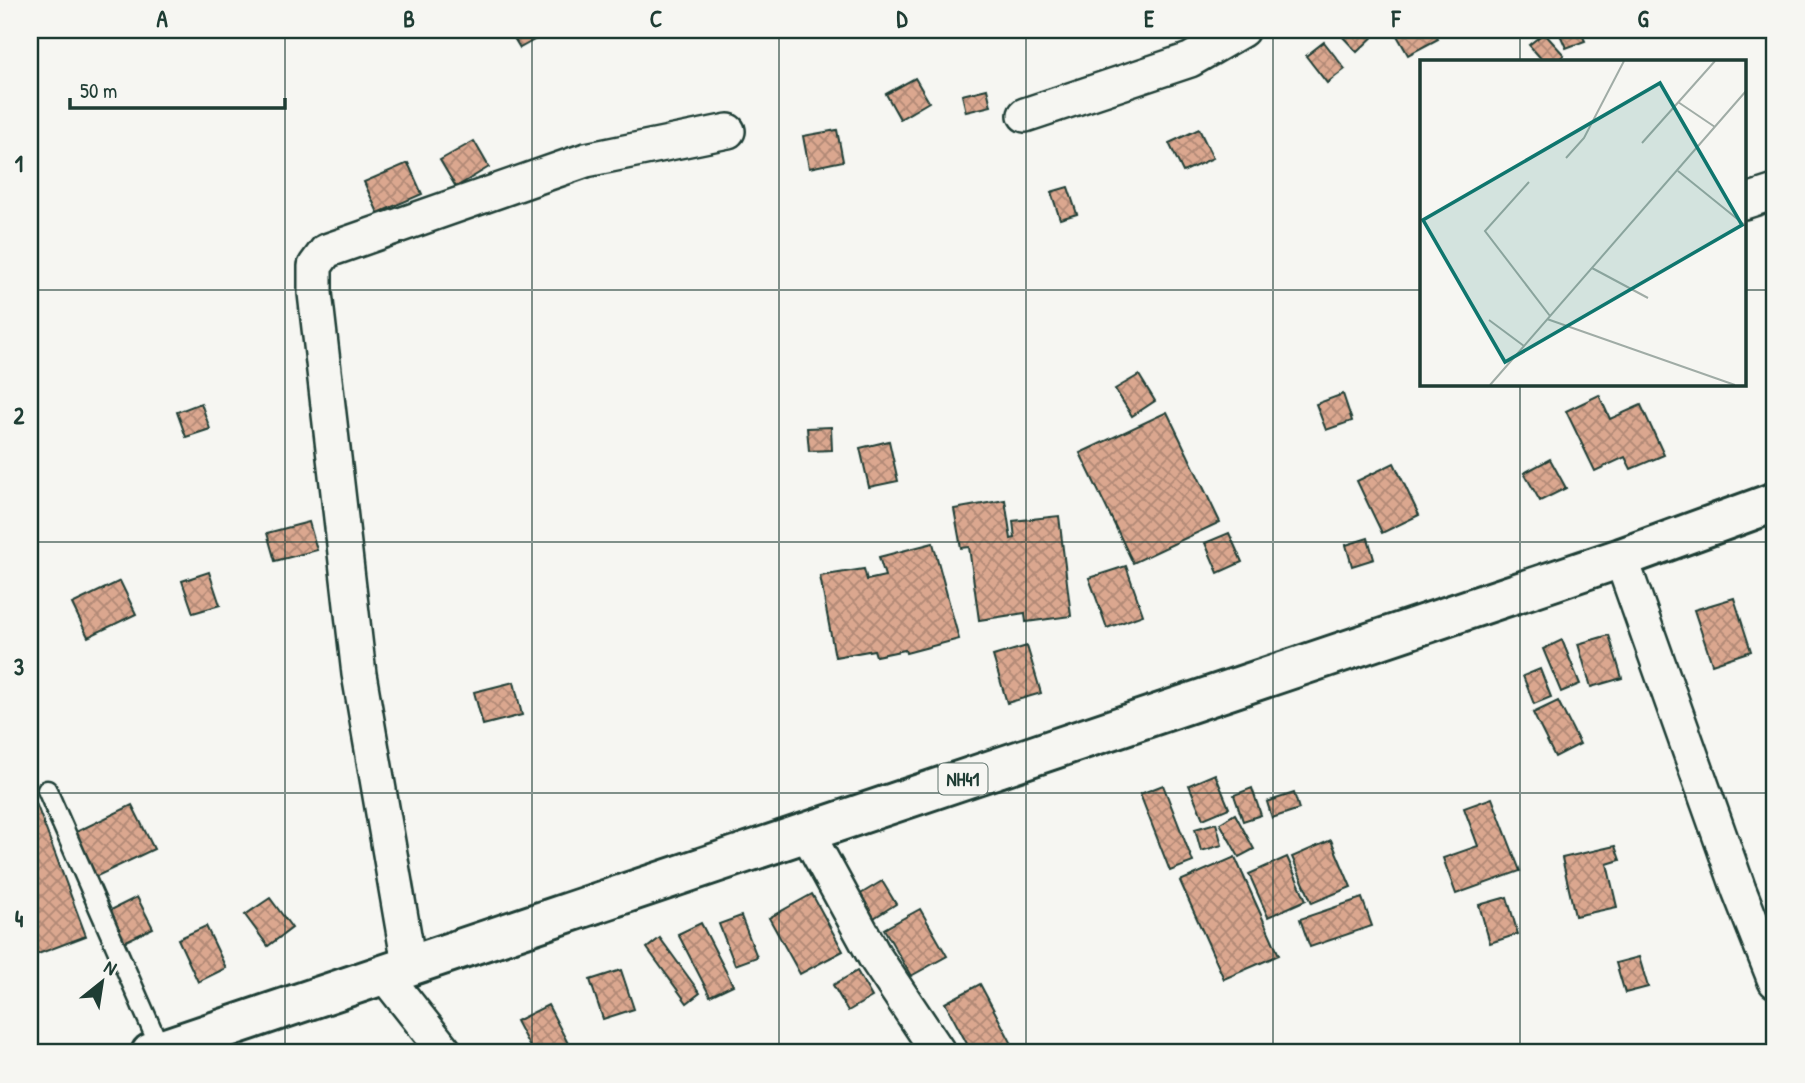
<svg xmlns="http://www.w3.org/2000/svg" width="1805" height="1083" font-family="'Patrick Hand',sans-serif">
	<defs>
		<pattern id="building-cross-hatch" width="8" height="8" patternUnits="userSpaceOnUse" patternTransform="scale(1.75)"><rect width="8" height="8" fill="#dba78f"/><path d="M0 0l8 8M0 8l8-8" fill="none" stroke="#b18976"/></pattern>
	</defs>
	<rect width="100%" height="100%" fill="#f6f6f2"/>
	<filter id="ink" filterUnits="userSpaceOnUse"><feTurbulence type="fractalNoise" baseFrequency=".0143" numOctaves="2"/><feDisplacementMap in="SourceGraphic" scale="14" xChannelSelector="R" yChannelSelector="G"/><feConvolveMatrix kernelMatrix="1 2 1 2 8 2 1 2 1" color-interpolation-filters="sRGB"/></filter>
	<g filter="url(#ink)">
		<!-- building -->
		<g fill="url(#building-cross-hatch)" stroke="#1f3d34" stroke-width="2">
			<polygon points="509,30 542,30 545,34 520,48"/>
			<polygon points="1347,30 1376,30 1378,32 1357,52 1341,35"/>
			<polygon points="1398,30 1433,30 1438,39 1408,55 1395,32"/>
			<polygon points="1558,30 1580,30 1585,41 1566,48"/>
			<polygon points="1544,33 1564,55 1557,61 1543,61 1529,45"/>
			<polygon points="1324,42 1345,69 1327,83 1306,56"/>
			<polygon points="915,78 929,102 900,119 886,94"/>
			<polygon points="987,89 991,106 966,112 962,95"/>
			<polygon points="1199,129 1213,158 1183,172 1169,143"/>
			<polygon points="837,130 843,161 809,168 803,136"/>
			<polygon points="474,141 489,167 456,187 440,160"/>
			<polygon points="408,163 422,194 378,213 364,182"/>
			<polygon points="1068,187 1077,214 1060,219 1051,192"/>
			<polygon points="1139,375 1155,401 1132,416 1115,389"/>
			<polygon points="1343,394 1352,421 1326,430 1316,404"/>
			<polygon points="1599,395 1610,419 1641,405 1664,455 1631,469 1625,457 1595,471 1566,411"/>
			<polygon points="201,403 210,429 186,437 177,412"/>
			<polygon points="1167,412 1220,522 1133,563 1080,453"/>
			<polygon points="831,427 832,450 809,451 807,428"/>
			<polygon points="889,441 898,481 869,487 860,448"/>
			<polygon points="1550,459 1566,488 1540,501 1524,473"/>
			<polygon points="1394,463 1419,515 1382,533 1357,481"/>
			<polygon points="1005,500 1011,539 1015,538 1013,521 1059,516 1071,616 1026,622 1025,613 979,620 969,547 961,548 954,509"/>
			<polygon points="309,522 317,550 275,561 267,533"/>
			<polygon points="1229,533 1242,562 1218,573 1205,543"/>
			<polygon points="1368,538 1374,559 1352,566 1346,545"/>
			<polygon points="933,543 959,639 906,653 905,650 876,656 874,650 835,657 820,576 864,569 867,580 885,576 879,557"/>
			<polygon points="1126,566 1143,615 1107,628 1089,578"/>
			<polygon points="209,572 220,605 193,613 182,581"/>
			<polygon points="120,581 136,614 88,637 72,604"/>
			<polygon points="1734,598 1751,651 1712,664 1694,610"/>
			<polygon points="1609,635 1622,678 1591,687 1578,644"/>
			<polygon points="1562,640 1580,684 1561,692 1543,649"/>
			<polygon points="1027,646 1041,693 1007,703 993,656"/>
			<polygon points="1540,669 1551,697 1534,704 1523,676"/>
			<polygon points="514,682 522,715 483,725 474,692"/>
			<polygon points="1558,701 1580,744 1555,757 1533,713"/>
			<polygon points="1215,774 1229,808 1203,819 1189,785"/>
			<polygon points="1163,785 1193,862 1170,871 1140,794"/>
			<polygon points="30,787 86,936 30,957"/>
			<polygon points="1252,788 1261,815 1243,821 1234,795"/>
			<polygon points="1294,793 1299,809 1272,818 1267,802"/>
			<polygon points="1492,798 1520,871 1456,894 1443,858 1478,846 1464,808"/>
			<polygon points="132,805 154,849 93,878 72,834"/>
			<polygon points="1235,814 1254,849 1239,857 1220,823"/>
			<polygon points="1216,823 1222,845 1201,851 1195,829"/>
			<polygon points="1331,840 1351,887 1312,903 1292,857"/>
			<polygon points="1615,846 1620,860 1607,864 1617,907 1575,916 1562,858"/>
			<polygon points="1235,857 1279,955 1224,979 1180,881"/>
			<polygon points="1287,857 1306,900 1268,917 1249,874"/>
			<polygon points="882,881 896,904 874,918 859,895"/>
			<polygon points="812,894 843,951 800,974 769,918"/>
			<polygon points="137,897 153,928 122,943 107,912"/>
			<polygon points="1507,897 1518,934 1490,943 1479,905"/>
			<polygon points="270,898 292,928 268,946 245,915"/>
			<polygon points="1362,898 1372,926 1310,947 1300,919"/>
			<polygon points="920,909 947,956 911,976 884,929"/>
			<polygon points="741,916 757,957 735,965 719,924"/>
			<polygon points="701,923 733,985 710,996 678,934"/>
			<polygon points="206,926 226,968 198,982 178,939"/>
			<polygon points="660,938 700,993 687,1003 647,948"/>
			<polygon points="1639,957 1648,987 1625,993 1616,963"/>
			<polygon points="621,970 634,1009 603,1019 590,980"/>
			<polygon points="857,971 872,997 848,1011 833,985"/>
			<polygon points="980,984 1012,1044 995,1053 972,1053 945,1003"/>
			<polygon points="548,1005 573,1053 533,1053 516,1021"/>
		</g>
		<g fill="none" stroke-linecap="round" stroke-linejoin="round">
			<defs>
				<polyline id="lane" points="47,790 161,1050"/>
				<g id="street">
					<polyline points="1025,115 1190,60 1242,30"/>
					<polyline points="1744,202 1775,192"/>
					<polyline points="1621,558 1739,890 1775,981"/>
					<polyline points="806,831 875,957 939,1053"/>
					<polyline points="409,964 359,674 315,293 315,266 326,251 586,160 728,131"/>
					<polyline points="383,973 446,1053"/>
				</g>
				<polyline id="highway" points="151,1053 1621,558 1775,502"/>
			</defs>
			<!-- lane casing -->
			<use href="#lane" stroke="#1f3d34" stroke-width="23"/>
			<!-- street casing -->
			<use href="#street" stroke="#1f3d34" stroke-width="38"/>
			<!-- highway casing -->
			<use href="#highway" stroke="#1f3d34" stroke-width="44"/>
			<!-- lane -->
			<use href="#lane" stroke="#f6f6f2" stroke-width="18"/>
			<!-- street -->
			<use href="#street" stroke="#f6f6f2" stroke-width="33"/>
			<!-- highway -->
			<use href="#highway" stroke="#f6f6f2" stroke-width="38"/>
		</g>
	</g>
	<!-- grid -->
	<path fill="none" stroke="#1f3d34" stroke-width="2" stroke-opacity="0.55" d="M 285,30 L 285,1053M 532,30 L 532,1053M 779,30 L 779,1053M 1026,30 L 1026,1053M 1273,30 L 1273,1053M 1520,30 L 1520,61M 30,290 L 1422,290M 1744,290 L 1775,290M 1520,383 L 1520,1053M 30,542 L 1775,542M 30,793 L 1775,793"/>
	<g text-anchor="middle" stroke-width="5" stroke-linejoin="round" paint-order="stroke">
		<!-- shield labels -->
		<rect fill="#f6f6f2" stroke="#60746d" stroke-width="2" x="938.5" y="763.5" width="49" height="31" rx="5"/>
		<g font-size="19" font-weight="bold" fill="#1f3d34">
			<text x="963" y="786">NH41</text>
		</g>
	</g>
	<!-- overview -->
	<g transform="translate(1420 60)">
		<rect width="326" height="326" fill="#f6f6f2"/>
		<path fill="none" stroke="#a0aca6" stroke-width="2" d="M 258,42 L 295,67M 222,83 L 295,1M 146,98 L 164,78 L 204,1M 258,111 L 326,166M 109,122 L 65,171 L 130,256M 172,208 L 228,238M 127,259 L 315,325M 69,260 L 104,286M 70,325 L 326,31"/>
		<path fill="#0f766e" fill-opacity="0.15" stroke="#0f766e" stroke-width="3.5" d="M 240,23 L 322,165 L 85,302 L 3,160 Z"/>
		<rect width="326" height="326" fill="none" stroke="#1f3d34" stroke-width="3.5"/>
	</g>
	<!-- margin -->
	<rect width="1805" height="1083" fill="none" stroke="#f6f6f2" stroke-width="77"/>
	<!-- north arrow -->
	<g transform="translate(102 982) rotate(30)" stroke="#f6f6f2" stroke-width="5" paint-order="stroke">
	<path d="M0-5L12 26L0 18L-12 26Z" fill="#1f3d34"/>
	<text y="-10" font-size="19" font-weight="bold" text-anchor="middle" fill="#1f3d34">N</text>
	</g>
	<!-- scale -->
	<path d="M70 98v10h215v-10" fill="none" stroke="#1f3d34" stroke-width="3.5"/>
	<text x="80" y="98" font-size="21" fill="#1f3d34" stroke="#f6f6f2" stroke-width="5" paint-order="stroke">50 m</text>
	<rect x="38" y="38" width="1728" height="1006" fill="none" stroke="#1f3d34" stroke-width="2.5"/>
	<g font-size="23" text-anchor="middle" font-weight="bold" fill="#1f3d34">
		<text x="162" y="27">A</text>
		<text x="409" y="27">B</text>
		<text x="656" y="27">C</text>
		<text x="902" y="27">D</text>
		<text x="1149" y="27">E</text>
		<text x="1396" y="27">F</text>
		<text x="1643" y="27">G</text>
		<text x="19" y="172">1</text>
		<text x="19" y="424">2</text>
		<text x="19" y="675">3</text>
		<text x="19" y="927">4</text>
	</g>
</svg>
